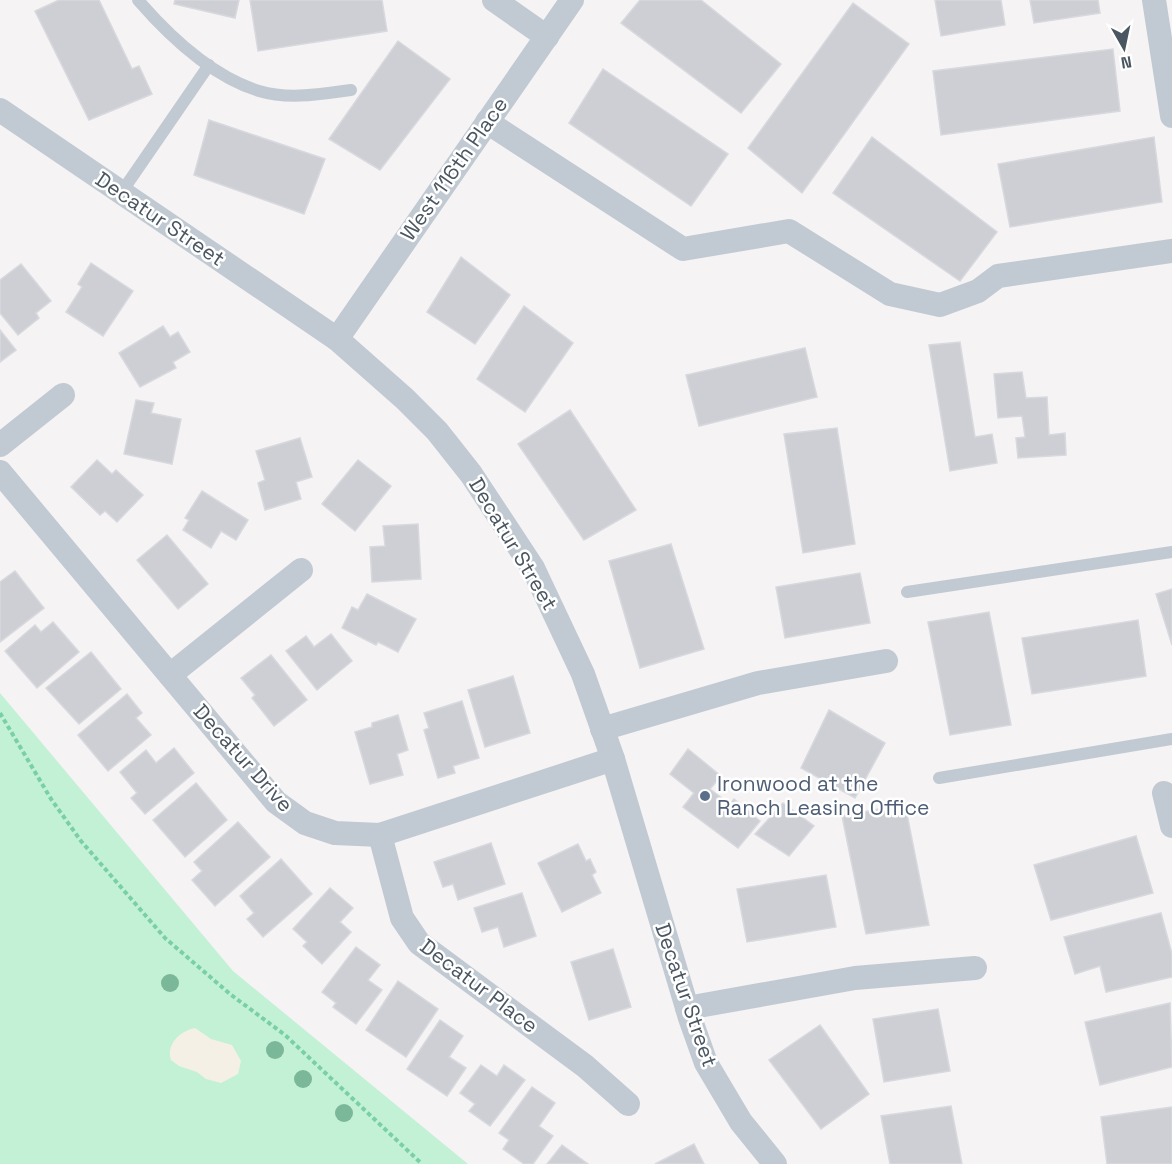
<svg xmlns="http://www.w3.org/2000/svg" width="1172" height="1164" font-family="'Space Grotesk',sans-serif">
	<rect width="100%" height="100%" fill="#f5f3f3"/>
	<!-- green -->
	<polygon fill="#c3f1d5" points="0,693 233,971 468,1164 0,1164"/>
	<!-- sand -->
	<path fill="#f5f0e5" d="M 195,1028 L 211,1039 L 232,1045 L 241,1061 L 238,1074 L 221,1083 L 206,1079 L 197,1072 L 179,1066 L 171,1060 C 166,1044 180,1031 195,1028 Z"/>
	<!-- building -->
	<g fill="#cdcfd5" stroke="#d7d9de" stroke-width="1.5">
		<polygon points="59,0 99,0 132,69 139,66 152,94 89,120 35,11"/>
		<polygon points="175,0 239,0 235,18 174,4"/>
		<polygon points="250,0 382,0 387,31 258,51"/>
		<polygon points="640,0 701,0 781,64 741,113 621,23"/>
		<polygon points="935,0 1001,0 1005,25 941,36"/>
		<polygon points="1030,0 1098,0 1100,13 1034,23"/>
		<polygon points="853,3 909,44 802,193 748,148"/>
		<polygon points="398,41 450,79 380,170 329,139"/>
		<polygon points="1113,49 1120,111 941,135 933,71"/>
		<polygon points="603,69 728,154 691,206 569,123"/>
		<polygon points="209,120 325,159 304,214 194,175"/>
		<polygon points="872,137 997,232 960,281 833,193"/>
		<polygon points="1154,137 1162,202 1010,227 998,164"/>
		<polygon points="461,257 510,295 475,344 427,312"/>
		<polygon points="91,263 133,291 103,336 66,312 82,287 78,284"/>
		<polygon points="21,264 51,301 36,313 39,318 18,335 0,313 0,280"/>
		<polygon points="524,306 573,343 525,412 477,379"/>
		<polygon points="163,326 170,337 178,332 190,352 173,362 176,368 140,387 119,353"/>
		<polygon points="0,330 16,350 0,362"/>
		<polygon points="960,342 975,437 992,434 997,463 950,471 929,345"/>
		<polygon points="805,348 817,397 699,426 686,375"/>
		<polygon points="1022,372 1026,398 1047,397 1049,435 1065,433 1066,455 1018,458 1016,438 1025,437 1022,416 998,418 994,374"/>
		<polygon points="136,400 154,403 151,413 181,419 172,464 124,454"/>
		<polygon points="570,410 636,510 584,540 518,444"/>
		<polygon points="837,428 855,544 803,553 784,434"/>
		<polygon points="300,438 312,477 296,482 301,499 265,510 258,483 265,480 256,451"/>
		<polygon points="97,460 112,474 116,470 143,495 117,522 105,511 100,515 71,487"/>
		<polygon points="358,460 391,486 355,531 322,504"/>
		<polygon points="202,491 248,520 236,540 221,531 211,548 183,530 189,520 185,518"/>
		<polygon points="418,524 421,579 372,582 370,547 385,546 383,526"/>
		<polygon points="167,535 208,584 178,609 137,560"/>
		<polygon points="671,544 704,649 640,668 609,561"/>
		<polygon points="15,571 44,608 0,642 0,582"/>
		<polygon points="860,573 870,623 785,638 776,587"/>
		<polygon points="1172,589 1172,645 1156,594"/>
		<polygon points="367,594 416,619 398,652 378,642 376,645 342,628 352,607 358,610"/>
		<polygon points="989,612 1011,725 950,735 928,622"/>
		<polygon points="1138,620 1146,676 1032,694 1022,638"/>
		<polygon points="53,622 79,652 37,688 5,651 35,625 41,632"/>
		<polygon points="331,634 352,661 317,690 286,651 306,636 314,647"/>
		<polygon points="91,652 121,689 79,724 46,688"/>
		<polygon points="271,655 307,700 274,726 252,698 255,695 241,678"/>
		<polygon points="513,676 530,733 485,747 468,690"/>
		<polygon points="127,694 142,713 136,718 151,735 108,771 78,735"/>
		<polygon points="462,701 479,758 453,766 455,773 438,778 424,730 429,728 424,713"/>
		<polygon points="829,710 885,743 855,798 801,768"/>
		<polygon points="398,715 408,750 397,754 403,775 370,784 355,732 372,727 372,723"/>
		<polygon points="174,748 194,773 145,814 131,798 137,793 120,772 146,750 156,763"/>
		<polygon points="688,749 721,776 710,789 730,804 734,799 760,821 738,848 683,807 694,793 670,774"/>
		<polygon points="196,783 227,820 185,857 153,820"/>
		<polygon points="783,803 814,826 789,856 755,834"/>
		<polygon points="905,804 929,925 866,934 842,816"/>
		<polygon points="238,822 270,857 215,906 192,880 202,871 194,862"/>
		<polygon points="1136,836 1153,893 1051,920 1034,865"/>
		<polygon points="491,843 505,884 458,900 453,884 443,887 434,862"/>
		<polygon points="578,844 586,861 590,859 596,872 592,875 601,893 562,912 538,863"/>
		<polygon points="281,859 312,894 263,937 247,919 254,913 240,896"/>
		<polygon points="826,875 836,927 747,942 737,889"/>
		<polygon points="330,888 353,908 340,922 351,932 322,964 303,946 307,942 293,929"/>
		<polygon points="522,893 536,936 504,947 498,927 482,932 474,908"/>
		<polygon points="1161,913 1172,954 1172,977 1106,992 1100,966 1075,974 1064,937"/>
		<polygon points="356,947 380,965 368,980 382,990 356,1024 333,1007 336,1003 322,992"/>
		<polygon points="613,949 631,1007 589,1020 571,962"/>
		<polygon points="398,981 438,1009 406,1057 366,1030"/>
		<polygon points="1170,1003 1172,1067 1100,1085 1085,1022"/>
		<polygon points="938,1009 950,1071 884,1082 873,1019"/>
		<polygon points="440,1020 463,1036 449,1057 466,1068 447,1096 407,1069"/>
		<polygon points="820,1025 869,1094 821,1129 769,1060"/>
		<polygon points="481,1065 497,1076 504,1065 525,1080 490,1126 469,1111 475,1104 460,1093"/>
		<polygon points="532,1087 555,1103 539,1126 553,1136 533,1164 524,1164 503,1149 509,1140 499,1133"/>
		<polygon points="951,1106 962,1164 890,1164 881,1116"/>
		<polygon points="1172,1107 1172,1164 1107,1164 1101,1117"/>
		<polygon points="694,1144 704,1164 655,1164"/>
		<polygon points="562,1145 588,1164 547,1164"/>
	</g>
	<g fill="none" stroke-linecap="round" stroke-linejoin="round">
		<!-- path -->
		<polyline stroke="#7ad0a6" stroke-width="4" stroke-dasharray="4.5 3" stroke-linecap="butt" points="0,713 51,799 81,841 165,938 230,994 285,1035 422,1164"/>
		<!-- lane -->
		<g stroke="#c1cad2" stroke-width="12">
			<path d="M 138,0 C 170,37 211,76 259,91 C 289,100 321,94 351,90"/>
			<polyline points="121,193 209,65"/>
			<polyline points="907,592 1172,552"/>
			<polyline points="939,778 1172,739"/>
		</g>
		<!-- street -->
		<g stroke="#c1cad2" stroke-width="24">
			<polyline points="494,0 547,37"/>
			<polyline points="1154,0 1172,116"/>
			<polyline points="0,110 337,339 405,399 437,431 471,474 533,568 583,674 613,759 690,1018 706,1063 741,1122 775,1164"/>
			<polyline points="487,122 683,249 789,231 890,294 940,305 978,291 998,276 1172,251"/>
			<polyline points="337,339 572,0"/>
			<polyline points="0,445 63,395"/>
			<polyline points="0,472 276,802 305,823 335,833 380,835 613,759"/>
			<polyline points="170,675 301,570"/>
			<polyline points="602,729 758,683 886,661"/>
			<polyline points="1164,793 1172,826"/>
			<polyline points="380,835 402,918 419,943 585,1066 628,1104"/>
			<polyline points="687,1008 855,978 975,968"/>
		</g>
	</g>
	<!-- trees -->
	<g fill="#7bb799">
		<circle cx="170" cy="983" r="9"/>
		<circle cx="275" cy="1050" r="9"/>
		<circle cx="303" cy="1079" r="9"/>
		<circle cx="344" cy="1113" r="9"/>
	</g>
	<!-- markers -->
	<circle fill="#5c6f8a" stroke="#fff" stroke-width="2" cx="705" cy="796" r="6"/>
	<g text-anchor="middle" stroke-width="5" stroke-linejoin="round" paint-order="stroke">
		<!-- street labels -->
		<g font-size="21" fill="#4a5661" stroke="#fff">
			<text transform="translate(454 169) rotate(-55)" y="7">West 116th Place</text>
			<text transform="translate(160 219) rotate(34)" y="7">Decatur Street</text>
			<text transform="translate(513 544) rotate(59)" y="7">Decatur Street</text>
			<text transform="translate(243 758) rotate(48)" y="7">Decatur Drive</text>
			<text transform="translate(479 986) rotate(37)" y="7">Decatur Place</text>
			<text transform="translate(686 995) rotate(71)" y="7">Decatur Street</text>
		</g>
		<!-- service labels -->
		<g font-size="21" fill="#4e5e75" stroke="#fff" text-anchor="start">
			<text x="717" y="791">Ironwood at the<tspan x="717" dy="24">Ranch Leasing Office</tspan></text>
		</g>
	</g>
	<!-- north arrow -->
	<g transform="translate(1124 48) rotate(171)" stroke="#ffffff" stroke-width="4.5" paint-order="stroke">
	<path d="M0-4.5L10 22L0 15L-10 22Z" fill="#4a5661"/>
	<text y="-9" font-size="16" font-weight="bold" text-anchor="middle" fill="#4a5661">N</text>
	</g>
</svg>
